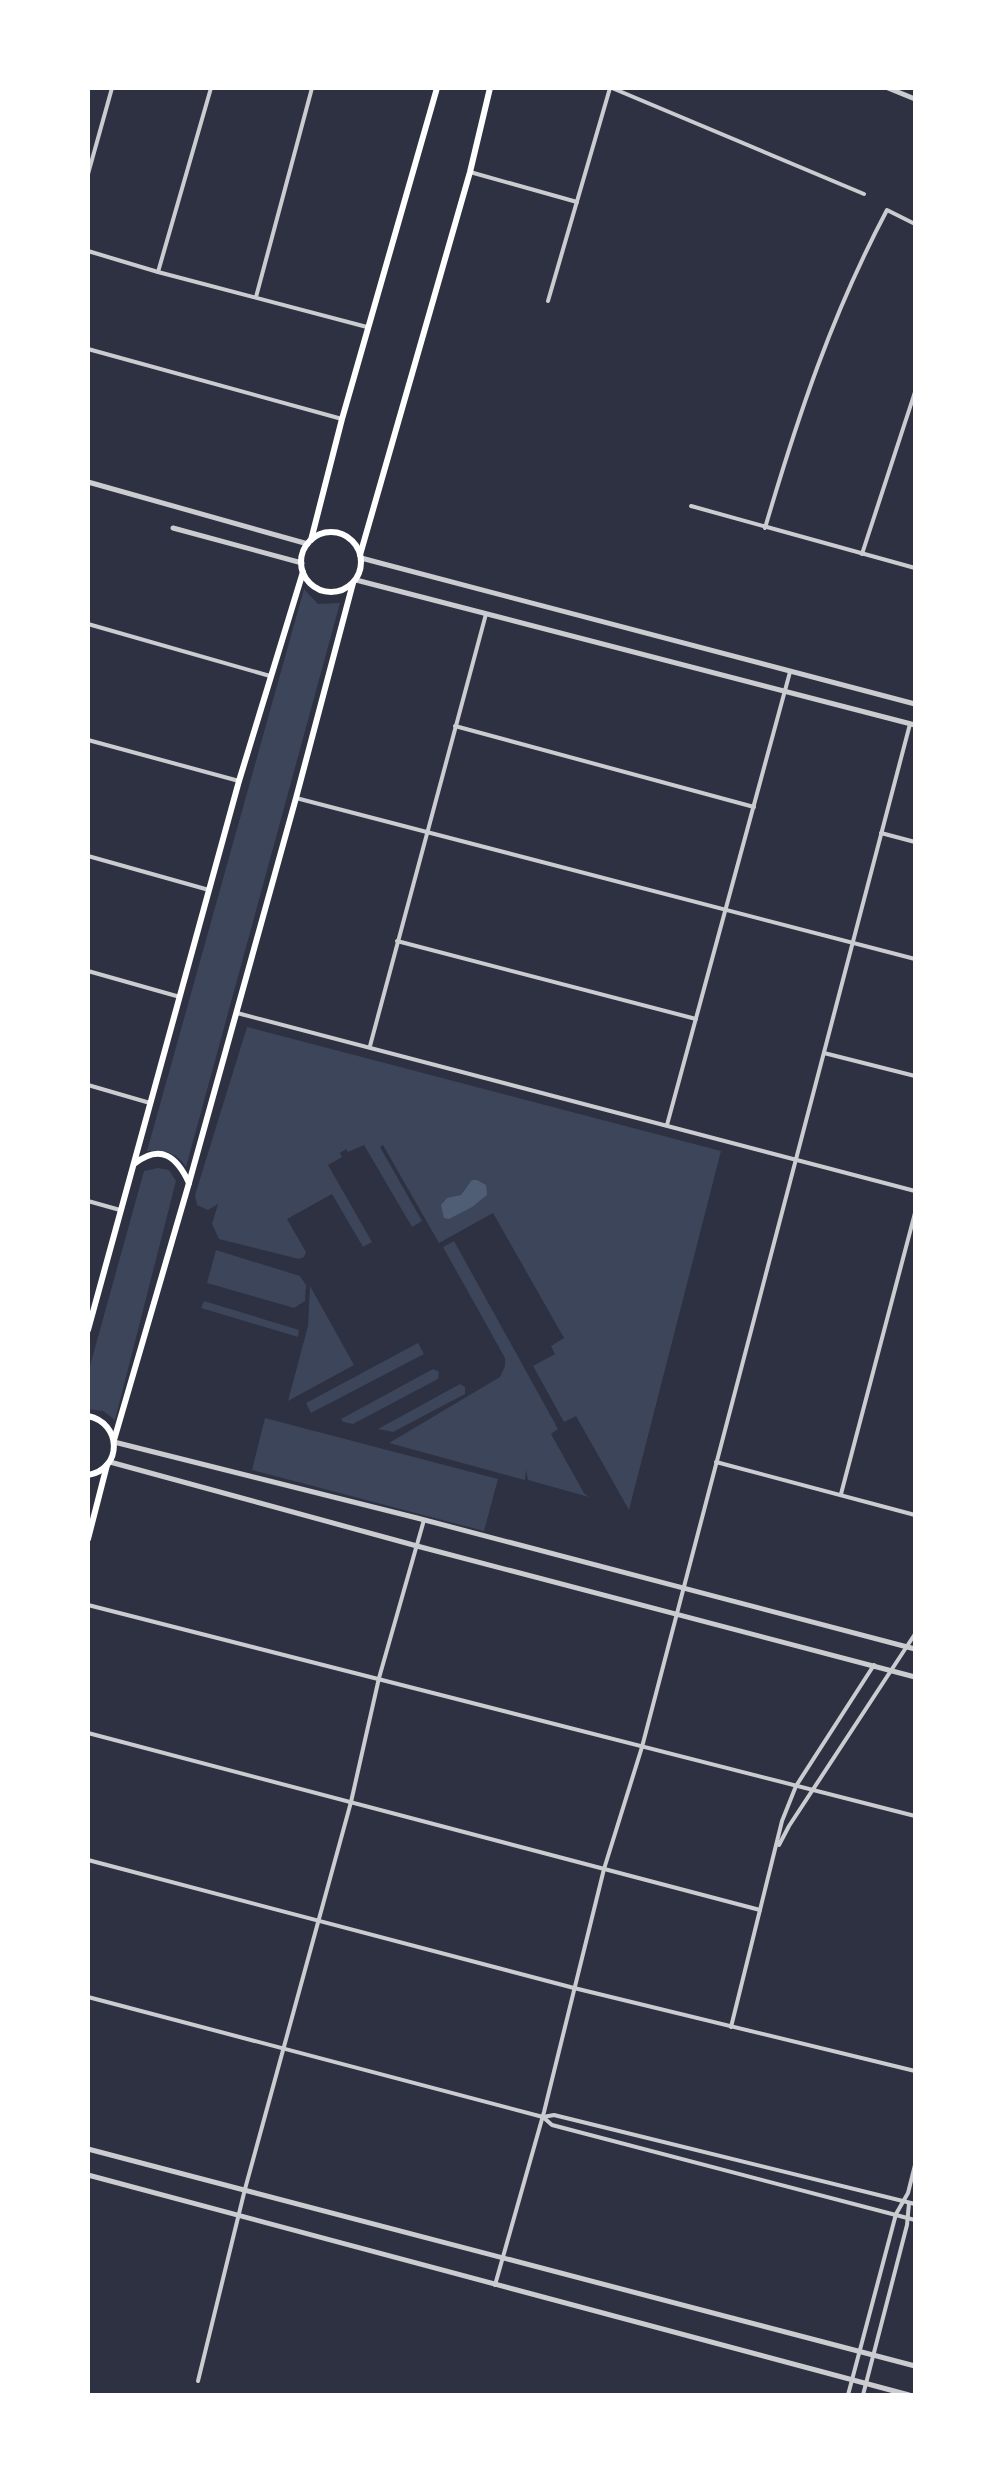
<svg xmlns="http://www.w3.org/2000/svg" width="1003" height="2483" font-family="Literata,serif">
	<rect width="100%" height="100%" fill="#2d3142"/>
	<!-- green -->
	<g fill="#3c4559">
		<path d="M 304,589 L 318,604 L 340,603 L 186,1167 C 176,1152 165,1150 147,1151 Z"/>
		<polygon points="247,1027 721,1151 629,1510 576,1416 564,1422 533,1366 555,1354 551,1346 564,1338 493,1213 439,1243 383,1145 380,1147 422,1221 412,1227 364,1145 348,1152 346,1149 340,1153 342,1157 328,1165 372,1242 363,1247 332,1194 287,1219 306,1252 304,1257 299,1259 219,1239 212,1224 218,1204 208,1210 197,1205 195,1195"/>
		<polygon points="158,1168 169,1170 176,1181 115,1420 103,1411 88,1409 88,1373 144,1171"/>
		<polygon points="454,1241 558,1429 551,1434 584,1493 589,1497 528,1480 526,1470 525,1480 389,1443 500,1377 505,1366 505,1358 443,1247"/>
		<polygon points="216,1250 300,1276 306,1285 305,1301 294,1308 207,1283"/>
		<polygon points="310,1286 354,1365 288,1401 308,1326"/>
		<polygon points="204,1301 299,1330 298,1337 201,1308"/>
		<polygon points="418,1343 424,1354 311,1413 306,1403"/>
		<polygon points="433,1369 439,1372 438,1379 353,1424 343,1422 341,1419"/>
		<polygon points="460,1384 465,1387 465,1394 393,1432 378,1429"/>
		<polygon points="265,1418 498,1479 484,1531 252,1470"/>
	</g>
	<!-- water -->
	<polygon fill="#4f5d75" points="472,1180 477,1180 486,1185 487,1195 472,1207 449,1219 444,1218 441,1205 447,1198 461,1195"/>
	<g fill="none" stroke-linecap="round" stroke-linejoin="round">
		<!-- minor -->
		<g stroke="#caccd0" stroke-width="4">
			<polyline points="612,88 864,194"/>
			<polyline points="470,172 577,202"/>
			<polyline points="88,174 112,88"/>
			<polyline points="88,251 158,272 367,327"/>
			<polyline points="158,272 211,88"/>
			<polyline points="256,297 312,88"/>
			<polyline points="548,301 610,88"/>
			<polyline points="88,349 342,419"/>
			<polyline points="691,506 915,568"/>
			<path d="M 765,528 C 798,416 832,314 887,210 L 915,224"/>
			<polyline points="862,554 915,392"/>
			<polyline points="88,624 270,676"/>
			<polyline points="455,726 754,807"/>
			<polyline points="88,740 239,781"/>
			<polyline points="296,798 915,959"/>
			<polyline points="881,833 915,842"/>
			<polyline points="88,856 209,890"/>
			<polyline points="397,941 696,1019"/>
			<polyline points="88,971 180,997"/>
			<polyline points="237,1013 915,1191"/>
			<polyline points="370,1046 486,614"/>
			<polyline points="824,1053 915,1076"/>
			<polyline points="88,1085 150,1103"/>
			<polyline points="667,1125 790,672"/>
			<polyline points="88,1201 120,1210"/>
			<polyline points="716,1462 915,1515"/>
			<polyline points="841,1494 915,1213"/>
			<polyline points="88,1605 915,1816"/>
			<polyline points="88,1733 760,1910"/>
			<polyline points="779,1845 789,1826 915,1634"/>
			<polyline points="88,1860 574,1988 915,2071"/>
			<polyline points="88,1997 543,2117 554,2115 915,2204"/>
			<polyline points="731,2027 782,1821 796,1786 874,1665"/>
			<polyline points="543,2117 552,2125 915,2220"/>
			<polyline points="495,2285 544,2112 604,1869 642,1747 910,724"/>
			<polyline points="198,2381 245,2189 351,1802 379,1678 424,1520"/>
			<polyline points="848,2395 896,2214 908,2193 915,2165"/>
			<polyline points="863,2395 907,2225 909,2203"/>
		</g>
		<!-- tertiary -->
		<g stroke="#caccd0" stroke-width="5">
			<polyline points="888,88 915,99"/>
			<polyline points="88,482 308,544"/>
			<polyline points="173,528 302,563"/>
			<polyline points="361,558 915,704"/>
			<polyline points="356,580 915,725"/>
			<polyline points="114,1442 417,1518 915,1649"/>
			<polyline points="110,1462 417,1546 915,1677"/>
			<polyline points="88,2149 915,2366"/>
			<polyline points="88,2175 909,2395"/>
		</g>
		<!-- secondary -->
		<g stroke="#fff" stroke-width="6">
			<circle cx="331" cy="562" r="30"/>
			<polyline points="311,540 342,419 437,88"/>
			<polyline points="360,555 470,172 490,88"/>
			<path d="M 134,1164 C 161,1143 177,1157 189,1183"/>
			<polyline points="88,1330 239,781 303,572"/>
			<path d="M 88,1416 C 122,1423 123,1469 88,1475"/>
			<polyline points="114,1440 189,1183 296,798 353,583"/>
			<polyline points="88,1539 107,1465"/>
		</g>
	</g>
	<!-- border -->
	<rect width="1003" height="2483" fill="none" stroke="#ffffff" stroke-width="180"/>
</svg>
